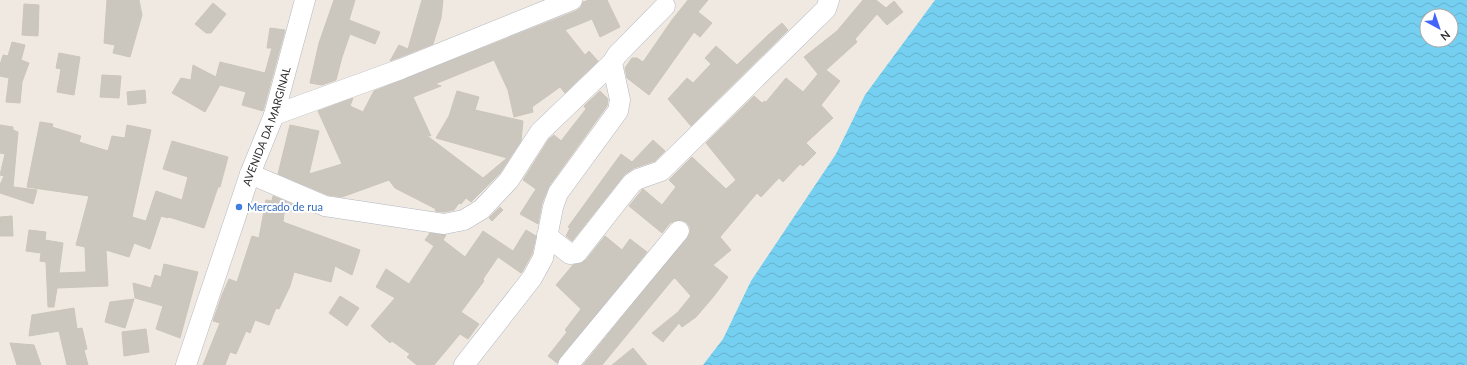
<svg xmlns="http://www.w3.org/2000/svg" width="1467" height="365" font-family="Lato,sans-serif">
	<defs>
		<pattern id="water-waves" width="16" height="10" patternUnits="userSpaceOnUse"><rect width="16" height="10" fill="#75cff0"/><path d="M0 5q4-4 8 0t8 0" fill="none" stroke="#66b2ce"/></pattern>
	</defs>
	<rect width="100%" height="100%" fill="#efe9e1"/>
	<!-- water -->
	<path fill="url(#water-waves)" fill-rule="evenodd" d="M 935,0 L 1467,0 L 1467,365 L 703,365 L 723,339 L 751,281 L 836,154 L 865,95 ZM 1427,16 L 1451,16 L 1451,40 L 1427,40 Z"/>
	<!-- building -->
	<g fill="#cbc7bf" stroke="#cbc5ba">
		<polygon points="107,0 139,0 142,15 130,57 113,53 115,45 104,43"/>
		<polygon points="334,0 355,0 349,20 380,32 375,44 350,34 342,57 336,80 322,85 310,83 319,43"/>
		<polygon points="422,0 443,0 441,18 433,44 390,61 399,45 408,49"/>
		<polygon points="589,0 607,0 620,27 600,37 592,19 565,30 585,55 589,51 598,61 565,93 560,87 532,107 533,112 514,117 508,90 494,60 435,84 441,86 413,97 431,136 426,135 483,178 507,158 436,138 449,116 457,91 479,97 475,110 523,121 521,141 500,173 471,202 466,198 461,204 459,203 454,210 444,212 435,211 436,209 395,188 389,180 342,197 328,195 278,174 290,125 319,131 309,174 342,164 318,111 353,98 350,106 363,112 374,91 576,11 581,7 583,2"/>
		<polygon points="688,0 708,0 698,12 712,23 700,37 694,32 649,95 627,78 625,68 632,58 637,58 643,62 672,20"/>
		<polygon points="863,0 876,0 886,8 894,1 903,12 887,25 877,14 855,39 857,42 826,70 840,81 821,105 833,118 806,143 816,153 803,166 800,164 783,182 779,178 761,197 757,193 720,237 731,250 713,265 728,277 714,296 696,317 682,327 679,323 663,342 652,333 678,312 691,296 675,278 673,279 602,365 583,365 690,233 690,227 686,222 681,220 670,223 662,233 629,206 643,189 662,205 676,187 669,180 692,157 726,189 736,180 706,143 754,96 762,103 765,101 766,102 786,78 803,92 818,74 804,57 837,31"/>
		<polygon points="213,3 226,14 211,33 206,33 195,24"/>
		<polygon points="24,4 39,5 38,36 22,35"/>
		<polygon points="782,23 788,30 691,126 668,99 687,78 693,83 711,64 705,58 716,46 737,65 768,35"/>
		<polygon points="270,28 285,30 263,111 242,105 246,92 220,85 205,112 172,93 181,78 191,80 193,65 216,77 220,62 265,73 272,48 267,48"/>
		<polygon points="12,42 25,45 21,60 29,63 22,82 20,103 6,102 9,78 0,76 0,65 3,55 8,56"/>
		<polygon points="59,53 80,57 74,95 57,92 61,69 56,68"/>
		<polygon points="102,75 121,76 119,98 100,97"/>
		<polygon points="145,90 146,103 128,105 127,92"/>
		<polygon points="600,91 608,99 607,106 549,186 542,203 538,224 520,214 536,189 523,180 549,139 554,135 561,141 586,109 584,106"/>
		<polygon points="40,122 53,124 52,127 81,136 79,142 108,151 112,136 125,138 127,125 151,130 132,217 146,221 156,191 182,200 188,177 163,169 172,141 228,157 220,187 218,187 204,228 169,217 168,218 161,216 150,249 134,243 129,257 106,250 108,286 57,288 54,307 48,307 46,262 40,261 41,253 26,251 29,230 46,232 45,240 63,243 59,273 86,272 85,247 76,245 89,196 27,187"/>
		<polygon points="0,125 13,127 13,130 18,132 13,187 37,190 33,204 0,193 0,185 4,176 0,175 5,154 0,153"/>
		<polygon points="653,140 665,151 655,161 634,168 625,174 572,241 566,236 570,228 568,227 621,154 632,162"/>
		<polygon points="273,196 301,208 284,213 283,222 360,250 352,275 335,266 331,282 294,272 290,286 279,309 276,308 269,325 255,320 250,333 246,331 236,354 230,352 225,365 203,365 220,323 213,321 222,295 229,279 237,282 252,236 259,238 266,200 272,201"/>
		<polygon points="500,207 503,210 492,221 489,218"/>
		<polygon points="12,216 13,236 0,236 0,217"/>
		<polygon points="526,230 536,236 532,254 522,272 521,273 498,257 483,279 484,281 461,312 479,324 468,339 460,334 434,365 417,365 407,357 410,354 392,341 390,343 371,326 395,298 376,287 386,269 409,284 434,246 425,240 430,233 446,235 443,240 465,257 483,231 513,251"/>
		<polygon points="605,236 622,250 630,239 647,252 557,363 548,356 567,332 565,330 581,309 556,285 573,265 586,260"/>
		<polygon points="164,264 198,272 180,338 156,329 163,306 135,298 133,283 151,288 155,275 161,277"/>
		<polygon points="340,296 359,308 347,326 329,313"/>
		<polygon points="134,299 125,328 105,322 110,302"/>
		<polygon points="74,308 77,329 82,328 87,349 84,350 88,365 67,365 59,331 29,336 32,315"/>
		<polygon points="146,329 149,352 124,356 122,332"/>
		<polygon points="10,343 34,345 41,365 17,365"/>
		<polygon points="633,348 647,365 612,365"/>
	</g>
	<g fill="none" stroke-linecap="round" stroke-linejoin="round">
		<defs>
			<g id="minor">
				<polyline points="274,115 401,69 572,0"/>
				<polyline points="250,174 325,206 444,224 464,220 482,209 509,180 540,132 612,63"/>
				<polyline points="547,236 570,254 577,253 632,183 638,179 661,171 826,9 829,0"/>
				<path id="s1" d="M 186,365 L 250,174 L 274,115 L 305,0"/>
				<polyline points="464,365 532,278 543,258 553,207 558,193 618,111 620,100 612,63 617,55 665,6"/>
				<polyline points="568,365 679,231"/>
			</g>
		</defs>
		<!-- minor casing -->
		<use href="#minor" stroke="#b4b7c1" stroke-width="21"/>
		<!-- minor -->
		<use href="#minor" stroke="#fff" stroke-width="20"/>
	</g>
	<!-- markers -->
	<circle fill="#3f7fe0" stroke="#fff" stroke-width="1.5" cx="239" cy="207" r="4"/>
	<g text-anchor="middle" stroke-width="4" stroke-linejoin="round" paint-order="stroke">
		<!-- street labels -->
		<g font-size="11" fill="#2e2e2e" stroke="#fff">
			<text dy="4" stroke="none"><textPath href="#s1" startOffset="252">AVENIDA DA MARGINAL</textPath></text>
		</g>
		<!-- shop labels -->
		<g font-size="11" fill="#366cbe" stroke="#fff" text-anchor="start">
			<text x="247" y="211">Mercado de rua</text>
		</g>
	</g>
	<!-- north arrow -->
	<g transform="translate(1439 28) rotate(140)"><circle r="19" fill="#ffffff" stroke="#ababab"/>
	<path d="M0-3L7 15L0 10L-7 15Z" fill="#4264fb"/>
	<text y="-6" font-size="11" font-weight="bold" text-anchor="middle" fill="#2e2e2e">N</text>
	</g>
</svg>
